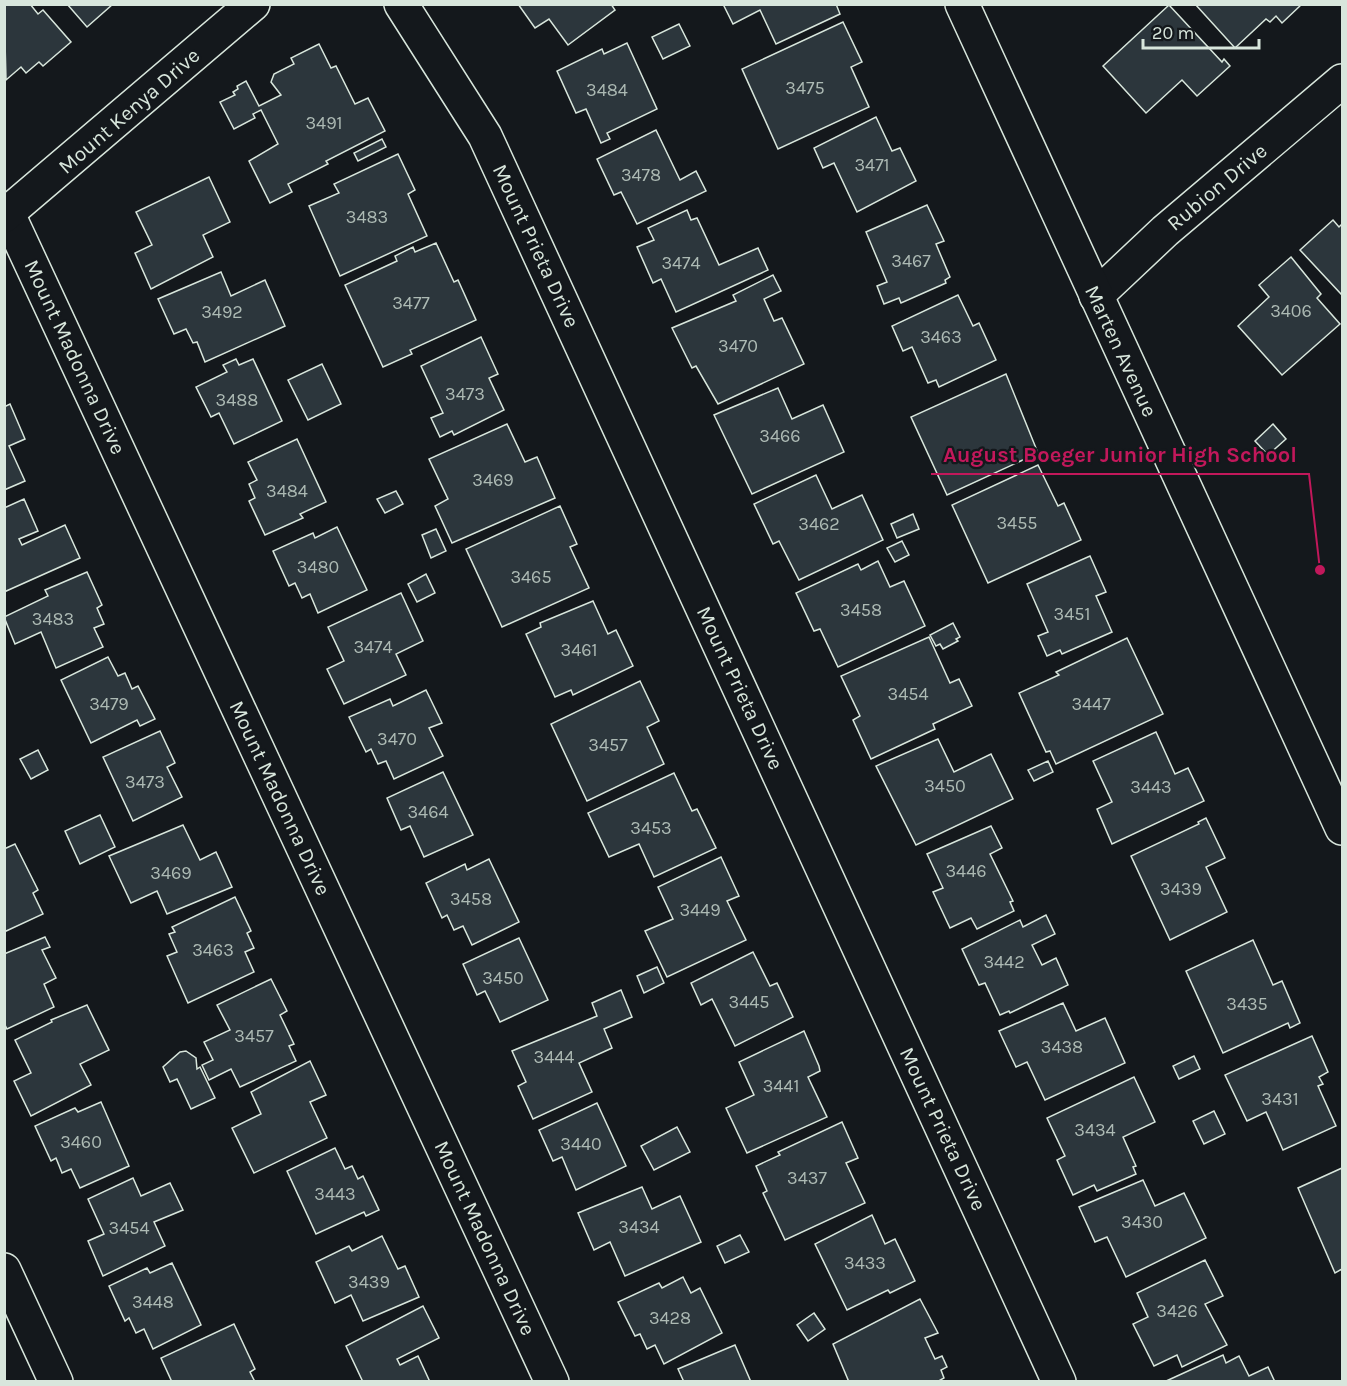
<svg xmlns="http://www.w3.org/2000/svg" width="1347" height="1386" font-family="Karla,sans-serif">
	<rect width="100%" height="100%" fill="#14181c"/>
	<!-- building -->
	<g fill="#2c363c" stroke="#d8e6dc" stroke-width="1.5">
		<polygon points="4,4 30,4 38,14 43,10 71,42 43,66 39,62 26,73 21,67 6,80"/>
		<polygon points="67,4 113,4 87,27"/>
		<polygon points="518,4 611,4 615,10 568,45 549,19 535,28"/>
		<polygon points="723,4 836,4 840,14 776,44 760,10 733,24"/>
		<polygon points="1195,4 1302,4 1282,23 1276,16 1270,22 1266,19 1235,48"/>
		<polygon points="1169,5 1222,62 1224,59 1230,66 1197,96 1182,80 1146,113 1103,66"/>
		<polygon points="843,22 862,62 851,67 869,107 778,149 742,69"/>
		<polygon points="679,24 690,46 663,59 652,37"/>
		<polygon points="627,43 657,109 607,133 610,139 601,143 586,109 576,113 557,71 602,49 604,54"/>
		<polygon points="319,44 331,68 336,66 355,104 368,98 385,131 326,161 328,164 288,184 292,192 270,203 249,161 278,144 261,110 253,114 255,118 234,129 220,102 235,95 233,92 238,89 237,86 246,81 259,106 281,95 271,82 274,74 294,64 291,58"/>
		<polygon points="876,117 892,151 900,148 916,181 857,212 834,163 823,168 814,148"/>
		<polygon points="656,130 680,180 696,171 706,191 637,224 621,192 614,195 597,159"/>
		<polygon points="382,139 386,147 358,161 354,153"/>
		<polygon points="398,154 415,190 408,194 427,236 340,276 309,206 339,193 334,184"/>
		<polygon points="209,177 230,222 203,235 213,257 151,289 135,253 152,245 136,212"/>
		<polygon points="927,205 944,241 936,244 950,277 945,280 946,283 901,303 899,298 884,304 877,286 887,282 866,232"/>
		<polygon points="687,210 691,220 697,218 719,265 758,248 768,270 676,312 661,279 653,283 637,247 654,240 648,228"/>
		<polygon points="1333,220 1339,227 1342,224 1342,295 1300,250"/>
		<polygon points="436,243 454,282 458,280 476,320 410,350 412,354 383,367 345,285 397,261 395,256 413,247 415,252"/>
		<polygon points="1291,257 1321,294 1317,298 1340,324 1282,375 1238,326 1269,297 1259,285"/>
		<polygon points="221,272 231,296 265,280 285,326 205,362 197,342 193,343 186,329 174,334 158,299"/>
		<polygon points="773,275 781,291 764,299 774,321 782,318 804,364 718,404 696,366 692,368 672,328 736,301 733,295"/>
		<polygon points="958,295 973,326 979,323 996,360 939,387 936,380 928,383 912,347 903,351 892,326"/>
		<polygon points="481,337 498,374 489,378 504,410 454,435 452,431 440,437 431,418 443,413 421,366"/>
		<polygon points="236,359 239,365 253,359 282,421 234,444 219,413 211,417 196,387 227,372 223,365"/>
		<polygon points="322,364 341,404 308,420 288,380"/>
		<polygon points="1006,374 1038,453 947,495 911,417"/>
		<polygon points="778,388 792,419 823,405 844,452 752,494 714,415"/>
		<polygon points="10,404 25,439 9,446 25,481 4,490 4,407"/>
		<polygon points="507,424 525,462 537,457 555,498 452,543 435,506 448,499 429,459"/>
		<polygon points="1273,424 1286,439 1268,455 1255,441"/>
		<polygon points="297,439 326,502 300,514 303,518 265,535 249,501 255,498 249,484 257,480 248,462"/>
		<polygon points="1038,465 1058,506 1064,503 1081,540 988,583 952,505"/>
		<polygon points="816,475 832,509 862,495 883,540 799,580 779,541 773,544 754,504"/>
		<polygon points="396,491 403,504 385,513 377,499"/>
		<polygon points="24,499 38,531 19,539 22,545 65,525 80,558 4,592 4,508"/>
		<polygon points="560,506 577,544 570,547 589,588 502,627 466,549"/>
		<polygon points="913,514 919,529 897,538 891,524"/>
		<polygon points="337,527 367,590 318,613 310,594 302,598 295,583 289,586 273,551 313,533 315,538"/>
		<polygon points="436,529 446,551 431,558 422,535"/>
		<polygon points="902,541 909,555 895,562 887,548"/>
		<polygon points="1090,556 1106,592 1096,596 1112,632 1062,654 1060,650 1047,656 1038,636 1048,632 1027,584"/>
		<polygon points="878,561 890,587 904,581 925,626 838,667 820,629 814,631 796,593 858,564 861,570"/>
		<polygon points="87,572 102,605 97,608 104,624 94,628 103,647 56,668 41,632 15,644 4,617 48,596 45,590"/>
		<polygon points="426,574 435,593 417,602 408,584"/>
		<polygon points="401,593 423,641 396,654 406,675 344,704 327,669 344,661 328,627"/>
		<polygon points="593,601 608,634 616,630 633,666 573,695 571,690 555,697 526,634 541,627 540,623"/>
		<polygon points="953,623 960,637 956,639 958,641 943,649 940,644 936,646 930,635"/>
		<polygon points="929,637 950,683 959,679 972,706 933,724 935,729 871,759 853,720 860,716 841,676"/>
		<polygon points="1127,638 1163,714 1056,764 1050,751 1046,752 1019,693 1059,675 1056,672"/>
		<polygon points="108,657 118,676 125,673 132,689 138,686 155,719 140,726 137,720 91,743 61,680"/>
		<polygon points="640,681 659,721 647,727 664,764 587,801 551,724"/>
		<polygon points="426,690 442,723 429,728 443,756 394,779 386,761 378,764 371,749 366,752 349,717 390,699 393,706"/>
		<polygon points="160,731 175,763 167,767 182,797 133,821 103,757"/>
		<polygon points="1156,732 1175,774 1188,768 1204,801 1112,844 1097,809 1112,802 1093,761"/>
		<polygon points="938,739 954,772 991,754 1013,799 916,845 876,766"/>
		<polygon points="38,750 48,770 31,779 20,759"/>
		<polygon points="1048,761 1053,772 1034,781 1028,770"/>
		<polygon points="443,772 473,835 424,857 410,826 401,830 387,798"/>
		<polygon points="674,773 692,811 697,809 716,848 654,877 639,844 609,857 588,813"/>
		<polygon points="100,815 115,847 80,864 65,831"/>
		<polygon points="1206,818 1225,858 1206,867 1227,912 1170,940 1131,856 1199,824 1198,822"/>
		<polygon points="183,825 200,860 216,852 232,887 167,914 157,891 131,903 109,856"/>
		<polygon points="991,826 1002,848 990,854 1013,901 1010,902 1014,911 977,929 971,918 950,928 933,892 943,888 927,854"/>
		<polygon points="15,844 38,890 33,893 43,914 4,932 4,849"/>
		<polygon points="721,857 739,896 727,901 746,940 667,977 645,931 673,919 658,887"/>
		<polygon points="489,859 519,922 472,945 463,926 454,930 447,915 442,918 426,883 465,864 467,870"/>
		<polygon points="235,897 251,931 247,933 254,948 245,952 254,972 188,1003 167,956 177,952 169,934 175,932 172,927"/>
		<polygon points="1046,915 1055,934 1032,945 1042,965 1056,958 1068,985 1010,1013 1009,1011 1000,1015 985,983 979,985 962,949 1020,920 1023,927"/>
		<polygon points="45,937 50,947 42,950 56,978 44,984 54,1007 7,1029 4,1023 4,954"/>
		<polygon points="519,938 548,1000 500,1022 485,991 477,995 463,964"/>
		<polygon points="1253,940 1273,985 1282,981 1300,1023 1290,1028 1288,1023 1223,1053 1186,971"/>
		<polygon points="753,952 770,986 777,983 793,1017 735,1046 712,999 701,1005 691,983"/>
		<polygon points="657,967 664,983 644,993 637,976"/>
		<polygon points="271,979 287,1011 280,1015 294,1044 289,1046 296,1061 240,1087 231,1069 209,1080 202,1065 213,1060 204,1042 230,1030 217,1005"/>
		<polygon points="621,990 632,1017 604,1029 612,1048 579,1063 592,1092 533,1119 518,1086 526,1082 512,1051 597,1016 592,1003"/>
		<polygon points="1063,1003 1076,1031 1105,1018 1125,1063 1045,1100 1027,1062 1016,1067 999,1031"/>
		<polygon points="87,1005 109,1050 80,1064 91,1085 31,1116 14,1081 31,1073 15,1040 52,1022 51,1020"/>
		<polygon points="804,1031 819,1066 820,1071 808,1077 827,1117 747,1153 726,1108 754,1095 739,1062"/>
		<polygon points="1312,1036 1328,1072 1319,1077 1323,1084 1318,1086 1336,1126 1283,1150 1266,1112 1247,1121 1225,1075"/>
		<polygon points="186,1051 196,1058 197,1069 200,1067 215,1098 191,1109 177,1079 170,1082 163,1067 180,1052"/>
		<polygon points="1194,1056 1200,1069 1179,1079 1173,1066"/>
		<polygon points="310,1061 326,1095 310,1102 327,1138 254,1173 232,1128 261,1114 251,1092"/>
		<polygon points="1134,1077 1155,1122 1123,1137 1136,1166 1133,1167 1136,1174 1097,1191 1094,1185 1073,1195 1057,1160 1065,1156 1047,1118"/>
		<polygon points="101,1102 129,1166 80,1188 71,1169 62,1173 56,1158 51,1161 35,1126 75,1108 78,1112"/>
		<polygon points="597,1103 626,1166 576,1190 562,1157 553,1161 539,1130"/>
		<polygon points="1214,1111 1225,1134 1204,1144 1193,1121"/>
		<polygon points="842,1122 858,1158 846,1163 865,1203 785,1240 763,1193 767,1191 756,1166 780,1155 778,1152"/>
		<polygon points="677,1127 690,1152 654,1170 641,1146"/>
		<polygon points="335,1148 345,1169 352,1166 358,1179 363,1176 379,1210 366,1216 364,1212 316,1234 287,1171"/>
		<polygon points="1342,1168 1342,1269 1335,1273 1298,1188"/>
		<polygon points="133,1178 141,1196 170,1183 183,1210 154,1222 165,1246 103,1276 88,1241 104,1234 88,1199"/>
		<polygon points="1143,1180 1155,1206 1184,1193 1206,1238 1126,1277 1107,1237 1095,1242 1079,1207"/>
		<polygon points="642,1187 652,1209 680,1196 701,1242 625,1276 610,1242 594,1250 578,1213"/>
		<polygon points="872,1215 885,1244 895,1239 915,1281 890,1293 888,1290 847,1310 815,1244"/>
		<polygon points="740,1235 749,1252 725,1263 717,1246"/>
		<polygon points="382,1236 398,1269 405,1266 419,1297 363,1321 351,1295 335,1303 316,1262 349,1246 352,1251"/>
		<polygon points="1205,1260 1223,1296 1205,1304 1227,1345 1182,1367 1177,1355 1154,1366 1133,1324 1148,1317 1137,1293"/>
		<polygon points="172,1263 201,1325 153,1349 144,1329 136,1333 129,1318 125,1321 109,1286 147,1268 150,1273"/>
		<polygon points="683,1277 691,1293 700,1288 722,1333 664,1364 655,1345 647,1349 640,1334 635,1336 618,1302 659,1283 662,1288"/>
		<polygon points="920,1299 938,1333 925,1338 935,1359 942,1356 947,1367 941,1370 944,1378 937,1382 849,1382 833,1344"/>
		<polygon points="423,1306 439,1338 397,1359 400,1365 418,1356 430,1382 363,1382 346,1346"/>
		<polygon points="814,1313 825,1329 808,1341 797,1325"/>
		<polygon points="234,1324 255,1369 250,1372 255,1382 172,1382 161,1358"/>
		<polygon points="735,1345 751,1382 684,1382 678,1369"/>
		<polygon points="1223,1355 1226,1363 1239,1356 1249,1376 1268,1367 1275,1382 1164,1382"/>
	</g>
	<g fill="none" stroke-linecap="round" stroke-linejoin="round">
		<defs>
			<g id="street">
				<polyline points="401,4 485,136 1059,1382"/>
				<polyline points="8,214 552,1382"/>
				<polyline points="4,216 253,4"/>
				<polyline points="1096,296 1165,231 1342,81"/>
				<polyline points="4,1270 56,1382"/>
			</g>
			<polyline id="secondary" points="962,4 1342,828"/>
		</defs>
		<!-- street casing -->
		<use href="#street" stroke="#d8e6dc" stroke-width="36"/>
		<!-- secondary casing -->
		<use href="#secondary" stroke="#d8e6dc" stroke-width="36"/>
		<!-- street -->
		<use href="#street" stroke="#14181c" stroke-width="33"/>
		<!-- secondary -->
		<use href="#secondary" stroke="#14181c" stroke-width="33"/>
	</g>
	<g text-anchor="middle" stroke-width="4.5" stroke-linejoin="round" paint-order="stroke">
		<!-- number labels -->
		<g font-size="18" fill="#adbab4">
			<text x="805" y="94">3475</text>
			<text x="607" y="96">3484</text>
			<text x="324" y="129">3491</text>
			<text x="872" y="171">3471</text>
			<text x="641" y="181">3478</text>
			<text x="367" y="223">3483</text>
			<text x="911" y="267">3467</text>
			<text x="681" y="269">3474</text>
			<text x="411" y="309">3477</text>
			<text x="1291" y="317">3406</text>
			<text x="222" y="318">3492</text>
			<text x="941" y="343">3463</text>
			<text x="738" y="352">3470</text>
			<text x="465" y="400">3473</text>
			<text x="237" y="406">3488</text>
			<text x="780" y="442">3466</text>
			<text x="493" y="486">3469</text>
			<text x="287" y="497">3484</text>
			<text x="1017" y="529">3455</text>
			<text x="819" y="530">3462</text>
			<text x="318" y="573">3480</text>
			<text x="531" y="583">3465</text>
			<text x="861" y="616">3458</text>
			<text x="1072" y="620">3451</text>
			<text x="53" y="625">3483</text>
			<text x="373" y="653">3474</text>
			<text x="579" y="656">3461</text>
			<text x="908" y="700">3454</text>
			<text x="109" y="710">3479</text>
			<text x="1091" y="710">3447</text>
			<text x="397" y="745">3470</text>
			<text x="608" y="751">3457</text>
			<text x="145" y="788">3473</text>
			<text x="945" y="792">3450</text>
			<text x="1151" y="793">3443</text>
			<text x="428" y="818">3464</text>
			<text x="651" y="834">3453</text>
			<text x="966" y="877">3446</text>
			<text x="171" y="879">3469</text>
			<text x="1181" y="895">3439</text>
			<text x="471" y="905">3458</text>
			<text x="700" y="916">3449</text>
			<text x="213" y="956">3463</text>
			<text x="1004" y="968">3442</text>
			<text x="503" y="984">3450</text>
			<text x="749" y="1008">3445</text>
			<text x="1247" y="1010">3435</text>
			<text x="254" y="1042">3457</text>
			<text x="1062" y="1053">3438</text>
			<text x="554" y="1063">3444</text>
			<text x="781" y="1092">3441</text>
			<text x="1280" y="1105">3431</text>
			<text x="1095" y="1136">3434</text>
			<text x="81" y="1148">3460</text>
			<text x="581" y="1150">3440</text>
			<text x="807" y="1184">3437</text>
			<text x="335" y="1200">3443</text>
			<text x="1142" y="1228">3430</text>
			<text x="639" y="1233">3434</text>
			<text x="129" y="1234">3454</text>
			<text x="865" y="1269">3433</text>
			<text x="369" y="1288">3439</text>
			<text x="153" y="1308">3448</text>
			<text x="1177" y="1317">3426</text>
			<text x="670" y="1324">3428</text>
		</g>
		<!-- street labels -->
		<g font-size="21" fill="#d8e6dc" stroke="#14181c">
			<text transform="translate(129 111) rotate(-41)" y="7">Mount Kenya Drive</text>
			<text transform="translate(1217 187) rotate(-40)" y="7">Rubion Drive</text>
			<text transform="translate(536 246) rotate(65)" y="7">Mount Prieta Drive</text>
			<text transform="translate(1121 351) rotate(65)" y="7">Marten Avenue</text>
			<text transform="translate(75 357) rotate(65)" y="7">Mount Madonna Drive</text>
			<text transform="translate(740 688) rotate(65)" y="7">Mount Prieta Drive</text>
			<text transform="translate(280 798) rotate(65)" y="7">Mount Madonna Drive</text>
			<text transform="translate(943 1129) rotate(65)" y="7">Mount Prieta Drive</text>
			<text transform="translate(485 1238) rotate(65)" y="7">Mount Madonna Drive</text>
		</g>
	</g>
	<!-- callouts -->
	<path fill="none" stroke="#c2185b" stroke-width="2" d="M1320 570L1309 474H931"/>
	<circle fill="#c2185b" stroke="#14181c" stroke-width="2" cx="1320" cy="570" r="6"/>
	<g font-size="22" text-anchor="middle" font-weight="bold" fill="#c2185b" stroke="#14181c" stroke-width="4.5" stroke-linejoin="round" paint-order="stroke">
		<text x="1120" y="462">August Boeger Junior High School</text>
	</g>
	<!-- border -->
	<rect width="1347" height="1386" fill="none" stroke="#d8e6dc" stroke-width="12"/>
	<!-- scale -->
	<path d="M1143 39v9h116v-9" fill="none" stroke="#d8e6dc" stroke-width="3"/>
	<text x="1152" y="39" font-size="18" fill="#d8e6dc" stroke="#14181c" stroke-width="4.5" paint-order="stroke">20 m</text>
</svg>
